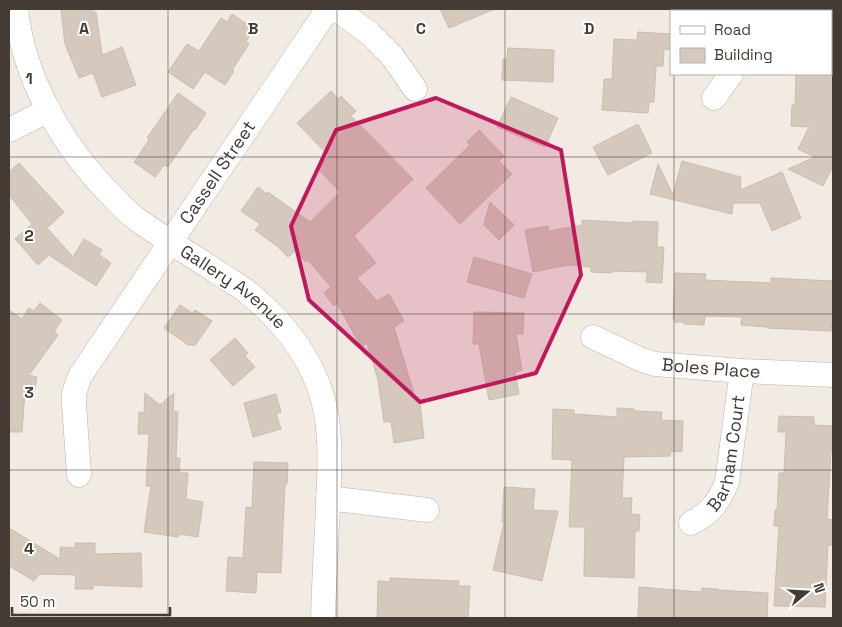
<svg xmlns="http://www.w3.org/2000/svg" width="842" height="627" font-family="'Space Grotesk',sans-serif">
	<rect width="100%" height="100%" fill="#f1ebe4"/>
	<!-- building -->
	<g fill="#d5c8bc" stroke="#cdbcad">
		<polygon points="61,9 92,9 92,12 96,12 102,55 122,47 136,85 102,97 93,73 79,78 65,44"/>
		<polygon points="440,9 495,9 449,28"/>
		<polygon points="232,14 254,29 246,41 249,44 232,70 234,71 225,85 205,72 193,89 168,72 187,44 199,51 221,18 227,22"/>
		<polygon points="638,32 671,34 671,50 664,49 663,66 656,66 654,102 649,102 648,113 602,110 604,79 612,79 614,39 637,40"/>
		<polygon points="508,48 554,50 553,82 502,80 503,59 507,59"/>
		<polygon points="796,74 833,74 833,166 823,186 788,169 815,157 798,149 809,127 791,126 792,105 795,105"/>
		<polygon points="331,91 338,99 341,96 356,111 351,116 413,179 354,236 376,263 357,278 377,301 389,294 404,321 394,327 417,404 420,404 424,438 394,443 391,421 384,422 378,380 367,343 361,347 337,303 334,306 324,293 331,287 308,260 306,262 295,251 288,257 277,246 255,230 260,224 241,211 258,187 267,194 268,192 310,222 340,192 317,168 329,156 297,123"/>
		<polygon points="178,93 206,113 195,130 194,129 168,167 164,165 155,177 134,162 149,140 147,138"/>
		<polygon points="511,97 558,118 545,147 497,127"/>
		<polygon points="638,124 652,153 608,175 593,147"/>
		<polygon points="479,130 504,156 499,161 512,174 460,224 426,188 470,145 467,142"/>
		<polygon points="682,161 741,177 740,190 782,172 801,218 772,231 760,203 733,203 732,214 650,194 658,164 673,195"/>
		<polygon points="19,163 64,212 47,228 73,257 84,239 102,250 99,255 111,263 96,286 49,255 38,265 15,239 32,224 9,195 9,172"/>
		<polygon points="490,202 514,225 499,240 484,225"/>
		<polygon points="582,220 633,223 633,221 658,222 657,247 664,247 662,283 646,282 647,272 612,271 612,273 591,272 591,267 568,265 533,272 525,230 548,226 549,231 582,225"/>
		<polygon points="474,257 532,274 524,298 467,282"/>
		<polygon points="675,273 706,274 705,280 771,283 771,278 833,281 833,323 832,323 831,331 767,328 767,327 741,325 742,317 705,316 704,325 684,324 684,322 675,322 675,319 673,319"/>
		<polygon points="40,303 62,320 54,332 58,335 29,375 37,377 34,393 25,391 22,432 9,432 9,310 22,319 29,308 34,311"/>
		<polygon points="180,305 192,313 195,310 212,321 195,345 188,345 164,328"/>
		<polygon points="474,312 524,313 523,334 516,334 522,370 515,372 519,394 489,400 479,344 473,344"/>
		<polygon points="235,338 248,353 245,356 255,367 233,386 210,360"/>
		<polygon points="145,393 160,405 174,393 173,411 178,412 176,458 175,458 180,458 179,473 188,473 186,499 203,502 198,537 179,534 178,537 144,532 151,486 146,486 149,434 138,434 139,412 144,413"/>
		<polygon points="276,394 281,412 276,414 281,429 253,437 244,403"/>
		<polygon points="617,408 634,409 634,411 662,412 661,420 683,421 682,452 671,451 670,456 624,457 622,498 632,498 631,514 640,515 639,531 635,531 634,578 584,576 585,527 569,527 572,460 552,459 553,409 574,410 574,414 617,417"/>
		<polygon points="779,416 814,417 814,425 833,426 833,451 831,451 827,519 833,520 833,545 828,545 825,607 774,606 779,526 774,526 775,510 777,510 779,473 784,473 786,432 778,432"/>
		<polygon points="254,462 288,463 287,484 285,484 281,573 257,572 256,593 226,591 228,557 243,558 246,507 252,508"/>
		<polygon points="504,487 535,489 533,510 558,511 542,581 493,570 504,523 502,522"/>
		<polygon points="9,528 60,559 60,547 75,548 75,543 95,543 95,554 141,553 142,587 93,585 93,589 75,589 76,575 39,574 34,581 9,566"/>
		<polygon points="390,578 459,581 458,586 470,586 468,618 377,618 378,581 390,582"/>
		<polygon points="639,587 701,592 702,588 718,589 718,590 768,593 767,618 638,618"/>
	</g>
	<g fill="none" stroke-linecap="round" stroke-linejoin="round">
		<defs>
			<g id="minor">
				<path id="s1" d="M 16,9 C 24,80 63,147 113,197 C 120,204 127,212 135,218 C 161,237 190,254 217,272 C 228,280 241,286 251,295 C 283,322 310,356 322,396 C 333,435 329,470 328,509 C 326,545 324,582 323,618"/>
				<polyline points="336,9 369,33 392,56 415,89"/>
				<polyline points="747,11 747,9"/>
				<polyline points="714,98 731,74"/>
				<polyline points="9,130 49,110"/>
				<path id="s2" d="M 593,337 L 642,360 L 655,364 L 742,371 L 833,375"/>
				<path id="s3" d="M 79,475 L 74,404 L 74,393 L 80,376 L 328,9"/>
				<polyline points="328,498 427,510"/>
				<path id="s4" d="M 691,523 C 710,514 719,502 727,482 L 742,371"/>
			</g>
		</defs>
		<!-- minor casing -->
		<use href="#minor" stroke="#bfb4aa" stroke-width="25"/>
		<!-- minor -->
		<use href="#minor" stroke="#fff" stroke-width="24"/>
	</g>
	<!-- marked area -->
	<path fill="#c2185b" fill-opacity="0.2" stroke="#c2185b" stroke-width="4" stroke-linejoin="round" d="M 436,98 L 561,150 L 581,275 L 536,373 L 420,402 L 309,300 L 291,226 L 336,130 Z"/>
	<!-- grid -->
	<path fill="none" stroke="#433b34" stroke-width="1" stroke-opacity="0.55" d="M 168,9 L 168,618M 337,9 L 337,618M 505,9 L 505,618M 674,9 L 674,11M 674,74 L 674,618M 9,157 L 833,157M 9,314 L 833,314M 9,470 L 833,470"/>
	<g text-anchor="middle" stroke-width="4" stroke-linejoin="round" paint-order="stroke">
		<!-- street labels -->
		<g font-size="18" fill="#433b34" stroke="#fff">
			<text dy="6" stroke="none"><textPath href="#s3" startOffset="346">Cassell Street</textPath></text>
			<text dy="6" stroke="none"><textPath href="#s1" startOffset="366">Gallery Avenue</textPath></text>
			<text dy="6" stroke="none"><textPath href="#s2" startOffset="124">Boles Place</textPath></text>
			<text dy="6" stroke="none"><textPath href="#s4" startOffset="84">Barham Court</textPath></text>
		</g>
	</g>
	<g font-size="16" text-anchor="middle" font-weight="bold" fill="#433b34" stroke="#fff" stroke-width="4" stroke-linejoin="round" paint-order="stroke">
		<text x="84" y="34">A</text>
		<text x="253" y="34">B</text>
		<text x="421" y="34">C</text>
		<text x="589" y="34">D</text>
		<text x="29" y="84">1</text>
		<text x="29" y="241">2</text>
		<text x="29" y="398">3</text>
		<text x="29" y="554">4</text>
	</g>
	<!-- border -->
	<rect width="842" height="627" fill="none" stroke="#433b34" stroke-width="20"/>
	<!-- legend -->
	<rect x="670" y="10" width="162" height="65" fill="#ffffff" stroke="#b4b1ae"/>
	<rect x="680" y="26" width="25" height="8" fill="#ffffff" stroke="#b4b1ae"/>
	<text x="714" y="35" font-size="15" fill="#433b34">Road</text>
	<rect x="680" y="48" width="25" height="15" fill="#d5c8bc" stroke="#b4b1ae"/>
	<text x="714" y="60" font-size="15" fill="#433b34">Building</text>
	<!-- north arrow -->
	<g transform="translate(807 592) rotate(72)" stroke="#ffffff" stroke-width="4" paint-order="stroke">
	<path d="M0-4L9 19L0 12L-9 19Z" fill="#433b34"/>
	<text y="-8" font-size="14" font-weight="bold" text-anchor="middle" fill="#433b34">N</text>
	</g>
	<!-- scale -->
	<path d="M12 607v8h158v-8" fill="none" stroke="#433b34" stroke-width="2.5"/>
	<text x="20" y="607" font-size="15" fill="#433b34" stroke="#ffffff" stroke-width="4" paint-order="stroke">50 m</text>
</svg>
